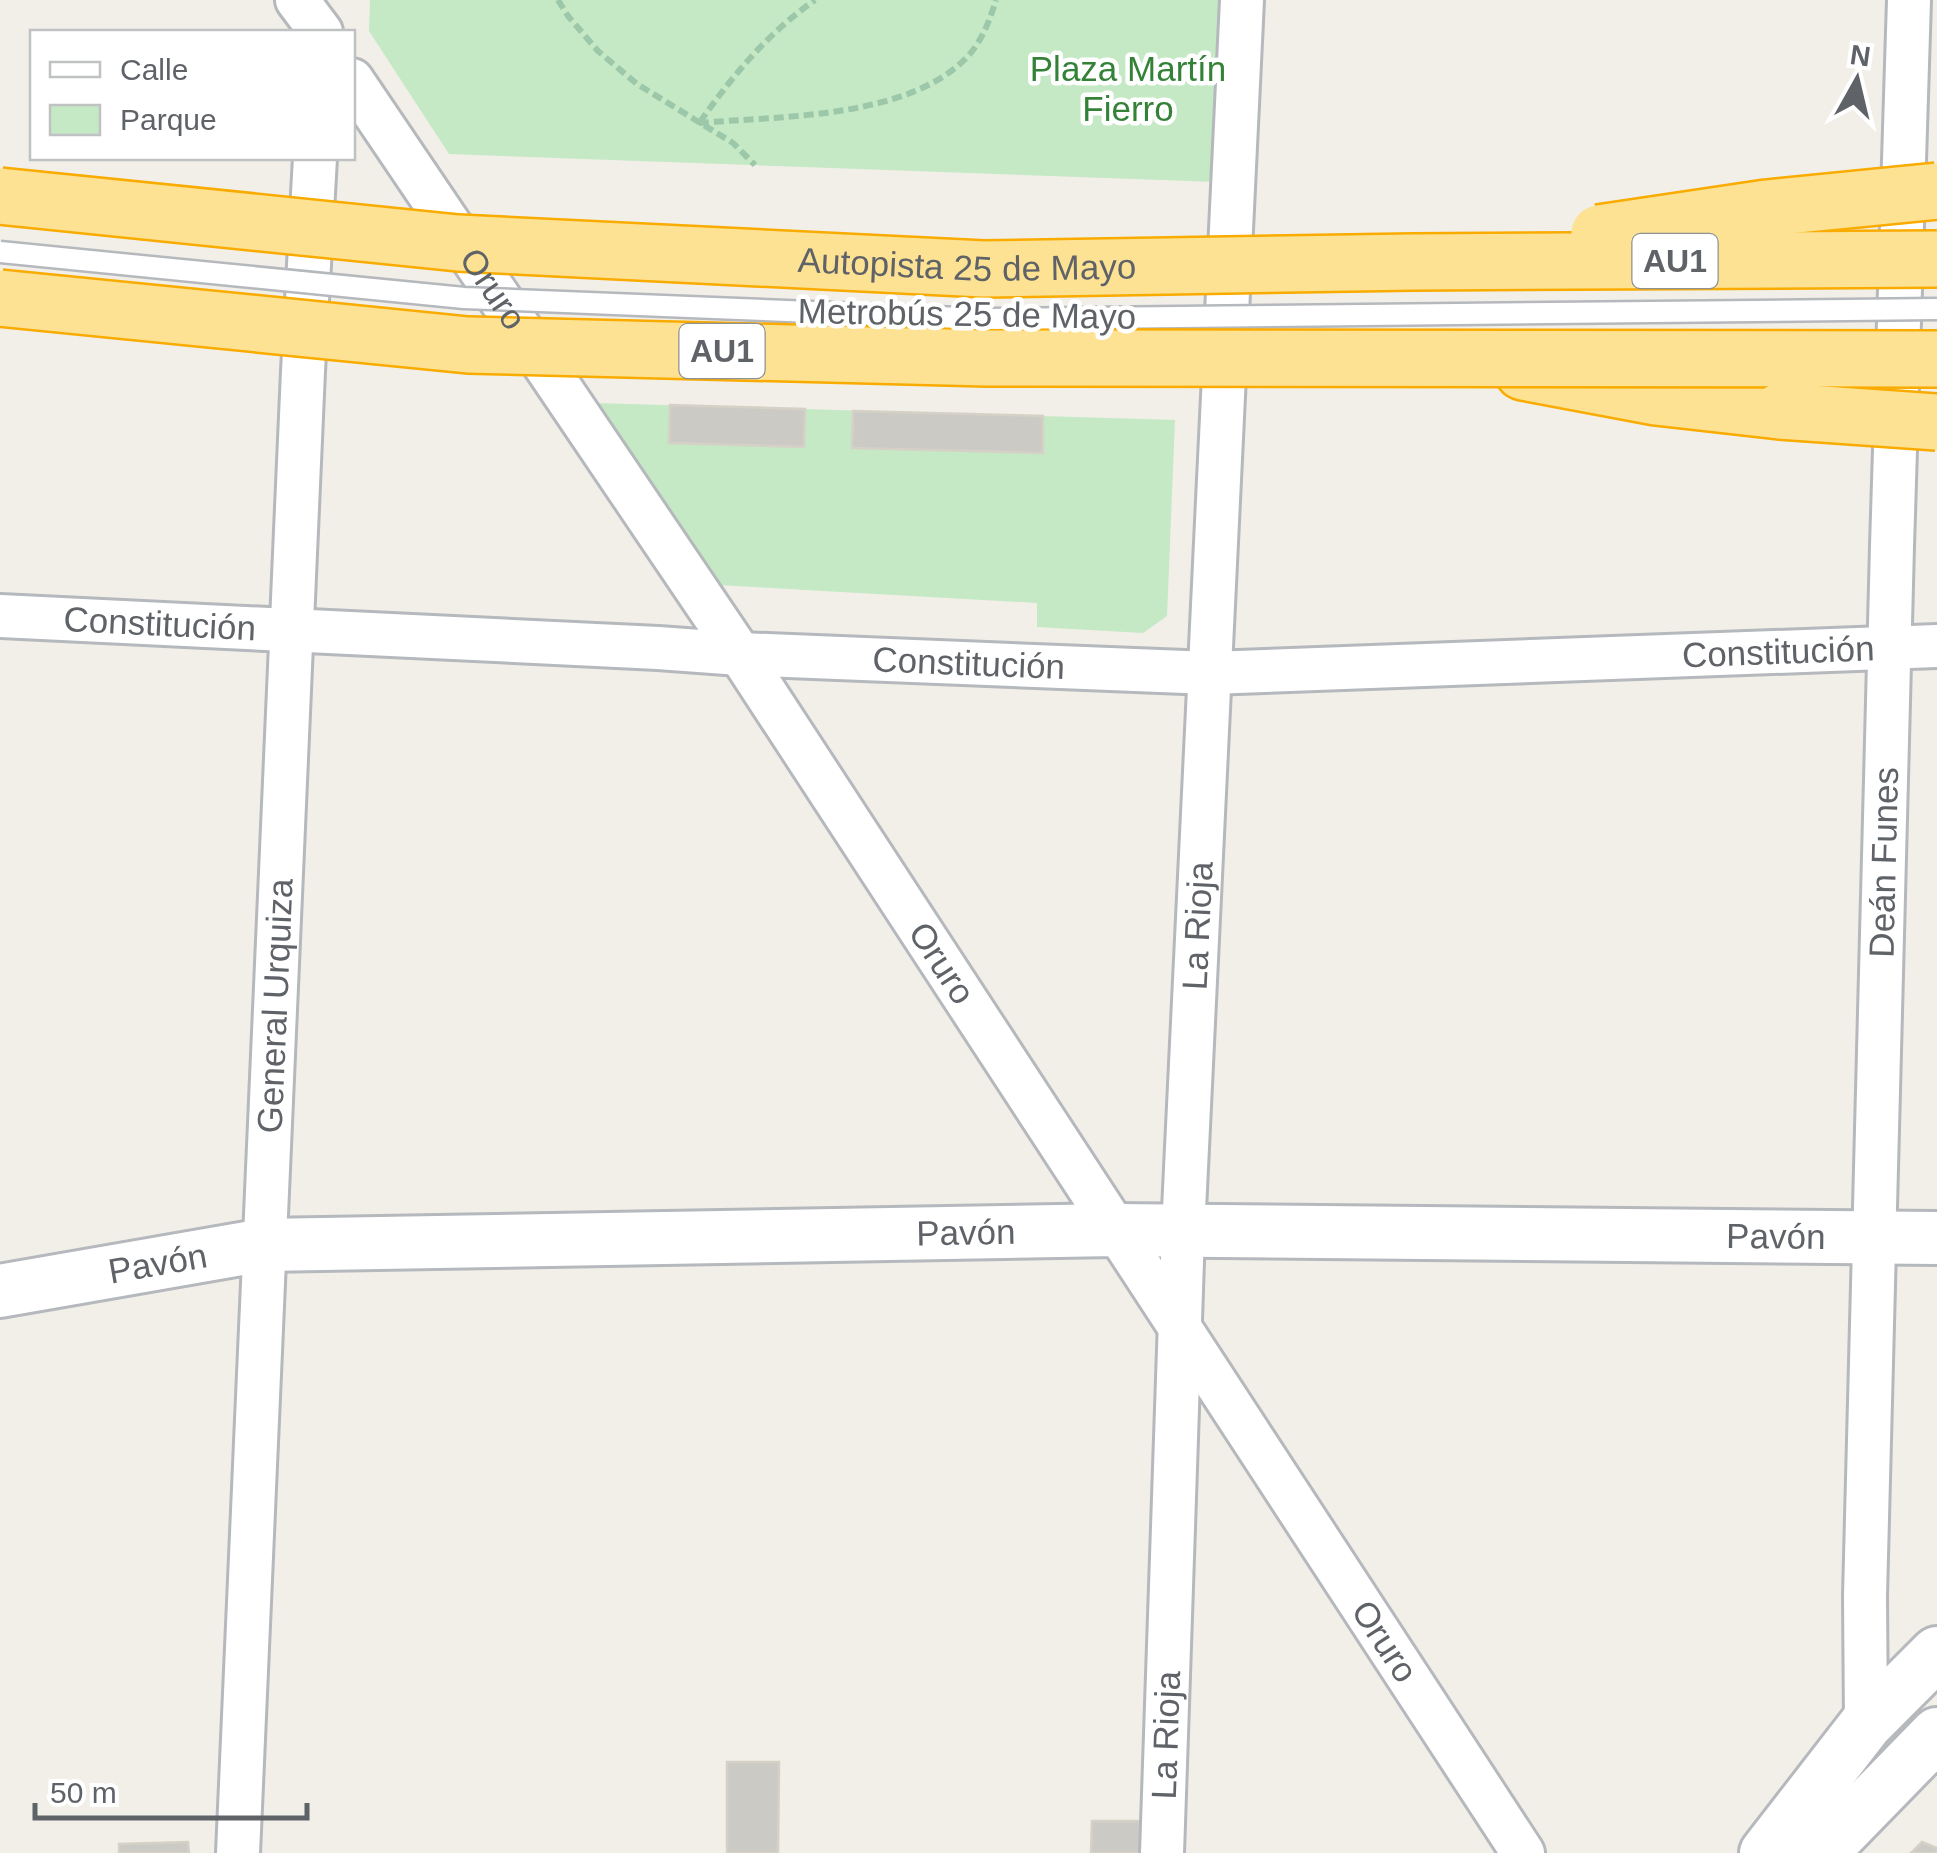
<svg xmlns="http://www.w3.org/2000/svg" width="1937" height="1853" font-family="Arial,sans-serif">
	<rect width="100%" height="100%" fill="#f1efe8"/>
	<!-- green -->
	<g fill="#c5e8c5">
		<polygon points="370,0 1227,0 1217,182 449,154 369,31"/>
		<polygon points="596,403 1175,420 1167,616 1143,633 1037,627 1037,603 718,585"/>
	</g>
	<!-- building -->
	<g fill="#cccac5" stroke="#d6d1c6" stroke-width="2.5">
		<polygon points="670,405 805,409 804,447 669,443"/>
		<polygon points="853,411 1043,416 1043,453 852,448"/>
		<polygon points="727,1762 779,1762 778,1853 727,1853"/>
		<polygon points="1092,1821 1140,1821 1140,1853 1091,1853"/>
		<polygon points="188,1842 189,1853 119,1853 119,1844"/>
		<polygon points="1922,1842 1937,1848 1937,1853 1911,1853"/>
	</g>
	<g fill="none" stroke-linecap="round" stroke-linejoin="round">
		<defs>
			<g id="minor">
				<polyline points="297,0 321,32"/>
				<path id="s1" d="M 352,80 L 740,654 L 1523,1853"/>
				<path id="s2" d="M 0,616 L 658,648 L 740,654 L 1210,673 L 1937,646"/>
				<path id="s3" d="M 1866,1724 L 1865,1596 L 1892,546 L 1909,0"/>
				<path id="s4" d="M 238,1853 L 303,371 L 315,158"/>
				<path id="s5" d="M 1162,1853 L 1183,1231 L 1242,0"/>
			</g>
			<g id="tertiary">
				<path id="s6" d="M 0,1291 L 264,1245 L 1115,1230 L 1937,1238"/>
				<polyline points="1766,1853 1866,1724 1937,1653"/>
				<polyline points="1821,1853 1937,1734"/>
			</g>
			<polyline id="motorway" points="1523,372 1656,397 1780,411"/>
		</defs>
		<!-- minor casing -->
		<use href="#minor" stroke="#b5b8bc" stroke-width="48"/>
		<!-- tertiary casing -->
		<use href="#tertiary" stroke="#b5b8bc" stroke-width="58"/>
		<!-- motorway casing -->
		<use href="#motorway" stroke="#f9ab00" stroke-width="60"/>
		<!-- path -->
		<g stroke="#9cc7a9" stroke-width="6" stroke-dasharray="10 5" stroke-linecap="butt">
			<polyline points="558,0 568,16 598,51 637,84 733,143 755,165"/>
			<path d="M 700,122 C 733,75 768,33 815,0"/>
			<path d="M 699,123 C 780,116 911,119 969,55 C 983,39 990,19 996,0"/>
		</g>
		<!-- minor -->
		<use href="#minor" stroke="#fff" stroke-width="42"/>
		<!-- tertiary -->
		<use href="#tertiary" stroke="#fff" stroke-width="52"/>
		<!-- motorway -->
		<use href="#motorway" stroke="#fde293" stroke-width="55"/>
		<defs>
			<polyline id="service-bridge" points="0,252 464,298 985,319 1937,309"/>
			<g id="motorway-bridge">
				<path id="s7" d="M 0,196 L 458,243 L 984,269 L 1413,262 L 1937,259"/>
				<polyline points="1599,233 1767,208 1937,191"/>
				<polyline points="0,298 468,345 987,358 1937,359"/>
				<polyline points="1780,411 1937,422"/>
			</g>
		</defs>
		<!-- service-bridge casing -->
		<use href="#service-bridge" stroke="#b5b8bc" stroke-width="25" stroke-linecap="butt"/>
		<!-- motorway-bridge casing -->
		<use href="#motorway-bridge" stroke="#f9ab00" stroke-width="60" stroke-linecap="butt"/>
		<!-- service-bridge -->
		<use href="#service-bridge" stroke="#fff" stroke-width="20"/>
		<!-- motorway-bridge -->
		<use href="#motorway-bridge" stroke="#fde293" stroke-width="55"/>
	</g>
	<g text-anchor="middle" stroke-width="9" stroke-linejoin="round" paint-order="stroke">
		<!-- shield labels -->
		<g fill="#fff" stroke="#8f9295" stroke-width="2.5">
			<rect x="1632.5" y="234" width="85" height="54" rx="8"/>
			<rect x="679.5" y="324" width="85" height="54" rx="8"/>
		</g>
		<g font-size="32" font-weight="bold" fill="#5f6368">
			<text x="1675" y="272">AU1</text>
			<text x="722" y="362">AU1</text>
		</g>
		<!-- park labels -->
		<g font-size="35" fill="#348238" stroke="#fff">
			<text x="1128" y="81">Plaza Martín<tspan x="1128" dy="40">Fierro</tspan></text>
		</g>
		<!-- street labels -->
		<g font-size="35" fill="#5f6368" stroke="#fff">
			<text dy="12" stroke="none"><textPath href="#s7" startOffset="970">Autopista 25 de Mayo</textPath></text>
			<text dy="12" stroke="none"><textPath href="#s1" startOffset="252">Oruro</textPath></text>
			<text transform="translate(967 314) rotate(1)" y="12">Metrobús 25 de Mayo</text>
			<text dy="12" stroke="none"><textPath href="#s2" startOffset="160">Constitución</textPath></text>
			<text dy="12" stroke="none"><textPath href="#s2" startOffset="1780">Constitución</textPath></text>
			<text dy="12" stroke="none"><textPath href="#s2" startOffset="970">Constitución</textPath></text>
			<text dy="12" stroke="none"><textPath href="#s3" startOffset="862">Deán Funes</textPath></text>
			<text dy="12" stroke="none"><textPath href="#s5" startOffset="928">La Rioja</textPath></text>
			<text dy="12" stroke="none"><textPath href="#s1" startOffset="1062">Oruro</textPath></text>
			<text dy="12" stroke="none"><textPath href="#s4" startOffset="848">General Urquiza</textPath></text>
			<text dy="12" stroke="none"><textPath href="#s6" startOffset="970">Pavón</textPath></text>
			<text dy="12" stroke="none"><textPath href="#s6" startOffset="1780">Pavón</textPath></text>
			<text dy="12" stroke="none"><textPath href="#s6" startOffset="160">Pavón</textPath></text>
			<text dy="12" stroke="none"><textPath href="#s1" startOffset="1872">Oruro</textPath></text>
			<text dy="12" stroke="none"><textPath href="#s5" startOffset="118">La Rioja</textPath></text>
		</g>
	</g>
	<!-- legend -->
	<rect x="30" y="30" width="325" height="130" fill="#ffffff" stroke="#bfc1c3" stroke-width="2.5"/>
	<rect x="50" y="62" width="50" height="15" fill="#ffffff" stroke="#bfc1c3" stroke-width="2.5"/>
	<text x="120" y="80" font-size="30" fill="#5f6368">Calle</text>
	<rect x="50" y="105" width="50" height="30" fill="#c5e8c5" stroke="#bfc1c3" stroke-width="2.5"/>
	<text x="120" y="130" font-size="30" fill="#5f6368">Parque</text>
	<!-- north arrow -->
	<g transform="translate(1857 80) rotate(8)" stroke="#ffffff" stroke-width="8" paint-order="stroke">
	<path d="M0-8L18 38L0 25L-18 38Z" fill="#5f6368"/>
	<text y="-15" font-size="28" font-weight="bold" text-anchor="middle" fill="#5f6368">N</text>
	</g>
	<!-- scale -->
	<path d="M35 1803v15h272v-15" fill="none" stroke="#5f6368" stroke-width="5"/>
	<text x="50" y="1803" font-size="30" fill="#5f6368" stroke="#ffffff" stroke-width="8" paint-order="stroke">50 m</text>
</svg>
